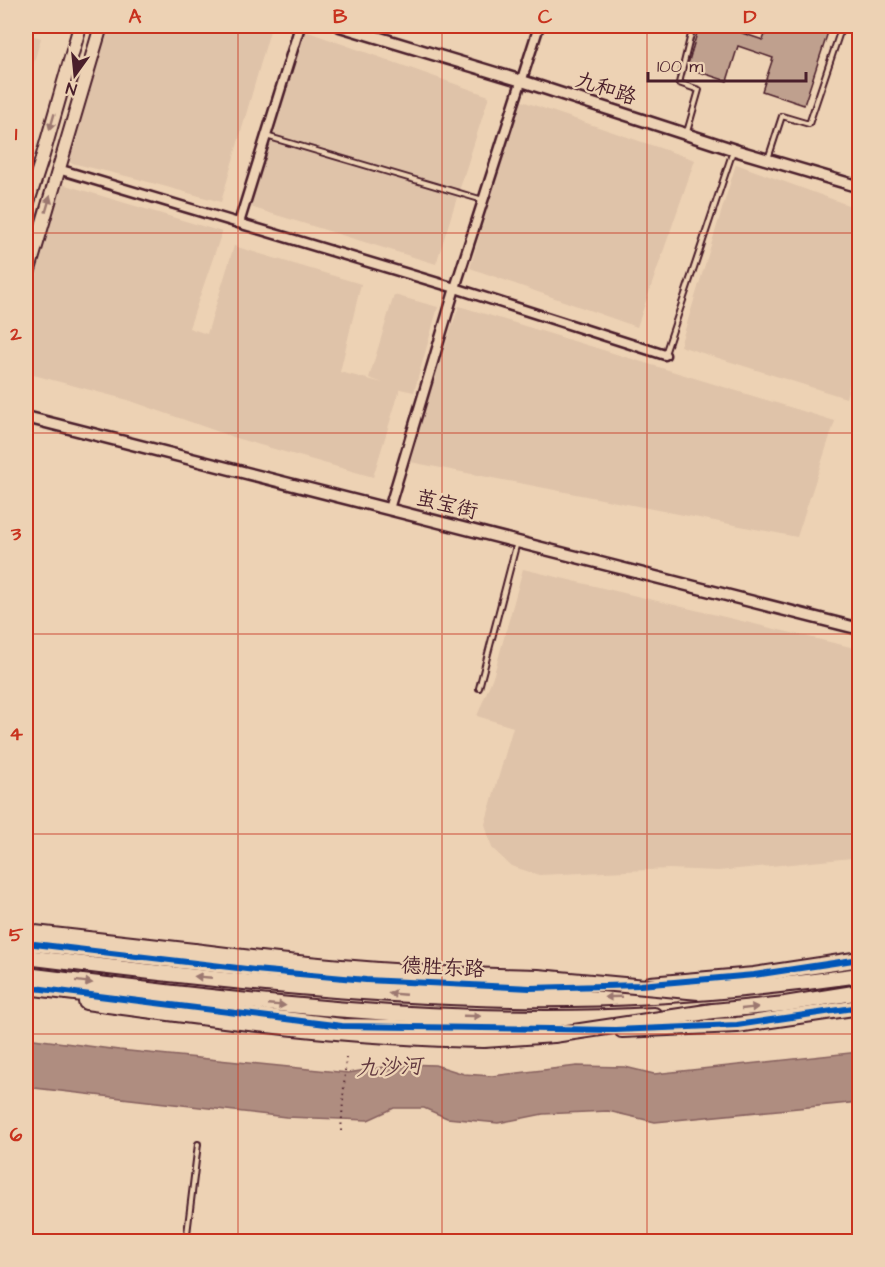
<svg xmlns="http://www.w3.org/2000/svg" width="885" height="1267" font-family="'Architects Daughter','LXGW WenKai TC',sans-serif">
	<rect width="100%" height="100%" fill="#edd2b4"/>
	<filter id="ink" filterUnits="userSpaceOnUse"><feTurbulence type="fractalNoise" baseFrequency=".0167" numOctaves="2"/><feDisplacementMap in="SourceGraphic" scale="12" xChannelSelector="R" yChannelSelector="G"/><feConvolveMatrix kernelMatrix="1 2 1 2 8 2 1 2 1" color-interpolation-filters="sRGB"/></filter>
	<g filter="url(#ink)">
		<!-- built -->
		<g fill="#dfc3a9">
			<polygon points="26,26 30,26 28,34 41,38 26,90"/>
			<polygon points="102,26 271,27 221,202 134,178 59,160"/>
			<polygon points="297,28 489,96 436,264 244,205"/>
			<polygon points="519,100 695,160 637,327 470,268"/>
			<polygon points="736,164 859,209 859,348 846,398 680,346"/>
			<polygon points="62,184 222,232 189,328 207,334 234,246 361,284 340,372 383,383 369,378 394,295 438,307 414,392 400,389 373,477 239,439 128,400 26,373 26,297"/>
			<polygon points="459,306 835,421 797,537 405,461"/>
			<polygon points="523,569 859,649 859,855 852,858 718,871 669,869 539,875 511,866 492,848 485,824 513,727 477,716 494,674"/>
		</g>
		<!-- water -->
		<polygon fill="#af8d80" stroke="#87615e" stroke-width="1.5" points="26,1038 119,1050 348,1073 402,1064 435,1065 464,1074 492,1076 577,1066 625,1067 654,1074 859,1052 859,1102 655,1122 608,1111 543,1114 498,1123 447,1118 424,1108 394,1108 368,1120 286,1117 26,1087"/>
		<!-- building -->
		<polygon fill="#bfa08e" stroke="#4a1f2b" stroke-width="1.5" points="699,26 744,26 742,33 763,40 768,26 830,26 804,105 762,91 773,58 738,46 727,81 687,68"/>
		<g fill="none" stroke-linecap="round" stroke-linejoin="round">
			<defs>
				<g id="service">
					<polyline points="687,132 699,90 679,83 693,26"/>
					<polyline points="266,136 483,200"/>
					<polyline points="768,159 782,116 809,124 842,26"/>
					<polyline points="665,354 733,151"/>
					<polyline points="479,688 517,542"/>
					<polyline points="186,1242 198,1144"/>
				</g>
				<g id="minor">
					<polyline points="58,169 455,288 665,355"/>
					<polyline points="239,223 300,26"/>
					<polyline points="389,509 455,288 539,26"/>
				</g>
				<g id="tertiary">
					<polyline points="340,26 522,81 738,151 860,187"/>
					<polyline points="26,417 860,629"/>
				</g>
				<g id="secondary">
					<polyline points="26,208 41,162 80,26"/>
					<polyline points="26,280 101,26"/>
				</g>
				<g id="primary">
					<polyline points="26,932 194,951"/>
					<path d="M 26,943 C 212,964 398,992 586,986"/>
					<polyline points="650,984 754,975 860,959"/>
					<polyline points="26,987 342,1026 552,1030"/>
					<polyline points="622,1030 737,1025 860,1007"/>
				</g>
				<g id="trunk">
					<path d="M 194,951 C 295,964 395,973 497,976"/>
					<path d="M 26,957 C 187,977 350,996 512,999 C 626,1001 747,991 860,975"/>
					<path d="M 26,975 C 235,1001 442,1027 654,1015"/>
					<path d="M 86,1002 C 218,1020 350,1038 484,1040"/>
					<polyline points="703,1012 785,1004 860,992"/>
				</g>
			</defs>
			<!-- service casing -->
			<use href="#service" stroke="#4a1f2b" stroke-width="8"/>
			<!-- minor casing -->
			<use href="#minor" stroke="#4a1f2b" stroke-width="13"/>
			<!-- tertiary casing -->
			<use href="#tertiary" stroke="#4a1f2b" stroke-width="15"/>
			<!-- secondary casing -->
			<use href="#secondary" stroke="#4a1f2b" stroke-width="16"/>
			<!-- primary casing -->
			<use href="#primary" stroke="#4a1f2b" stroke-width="18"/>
			<!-- trunk casing -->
			<use href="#trunk" stroke="#4a1f2b" stroke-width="18"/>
			<!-- path -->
			<polyline stroke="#4a1f2b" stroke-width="2" stroke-dasharray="1.5 4.5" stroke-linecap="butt" points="341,1131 346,1057"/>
			<!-- service -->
			<use href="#service" stroke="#edd2b4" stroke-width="4"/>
			<!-- minor -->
			<use href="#minor" stroke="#edd2b4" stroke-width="8"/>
			<!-- tertiary -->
			<use href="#tertiary" stroke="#edd2b4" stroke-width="10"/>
			<!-- secondary -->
			<use href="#secondary" stroke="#edd2b4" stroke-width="12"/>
			<!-- primary -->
			<use href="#primary" stroke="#edd2b4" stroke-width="14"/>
			<!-- trunk -->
			<use href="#trunk" stroke="#edd2b4" stroke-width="14"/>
			<defs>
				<g id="trunk-bridge">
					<polyline points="497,976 538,977 699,992"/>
					<polyline points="484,1040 554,1035 713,1011"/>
				</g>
			</defs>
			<!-- trunk-bridge casing -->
			<use href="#trunk-bridge" stroke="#4a1f2b" stroke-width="18" stroke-linecap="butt"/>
			<!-- trunk-bridge -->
			<use href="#trunk-bridge" stroke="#edd2b4" stroke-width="14"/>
			<defs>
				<g id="cycleway">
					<polyline points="26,943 255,970 366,980 530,988 640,985 754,975 860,959"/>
					<polyline points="26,987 342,1026 615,1030 737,1025 860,1007"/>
				</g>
			</defs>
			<!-- cycleway casing -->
			<use href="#cycleway" stroke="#edd2b4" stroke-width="10"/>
			<!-- cycleway -->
			<use href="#cycleway" stroke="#0057b8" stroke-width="6"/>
		</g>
		<!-- one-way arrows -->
		<defs><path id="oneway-solid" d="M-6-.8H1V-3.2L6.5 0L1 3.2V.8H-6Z" transform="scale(1.5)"/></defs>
		<g fill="#9c7870">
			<use href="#oneway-solid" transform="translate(52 122) rotate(106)"/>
			<use href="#oneway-solid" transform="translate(48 204) rotate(-74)"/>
			<use href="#oneway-solid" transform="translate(203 977) rotate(-175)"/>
			<use href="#oneway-solid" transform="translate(84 982) rotate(7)"/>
			<use href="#oneway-solid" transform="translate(397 994) rotate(-175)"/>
			<use href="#oneway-solid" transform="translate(613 997) rotate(178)"/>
			<use href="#oneway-solid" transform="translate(277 1005) rotate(5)"/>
			<use href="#oneway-solid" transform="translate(750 1008) rotate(-6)"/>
			<use href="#oneway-solid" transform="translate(472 1016) rotate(2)"/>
		</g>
	</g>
	<!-- grid -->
	<path fill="none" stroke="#c8321e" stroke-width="1.5" stroke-opacity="0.55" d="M 238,26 L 238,1242M 442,26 L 442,1242M 647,26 L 647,1242M 26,233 L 860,233M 26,433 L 860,433M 26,634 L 860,634M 26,834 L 860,834M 26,1034 L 860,1034"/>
	<g text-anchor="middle" stroke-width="4.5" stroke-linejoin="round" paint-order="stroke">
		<!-- street labels -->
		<g font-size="21" fill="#4a1f2b" stroke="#edd2b4">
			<text transform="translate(606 88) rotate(18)" y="7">九和路</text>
			<text transform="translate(447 504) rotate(14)" y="7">茧宝街</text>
			<text transform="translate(443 967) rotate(3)" y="7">德胜东路</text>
		</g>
		<!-- water labels -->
		<g font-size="22" font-style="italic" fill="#633a40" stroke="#edd2b4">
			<text transform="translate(389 1066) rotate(-2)" y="8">九沙河</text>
		</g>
	</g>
	<!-- margin -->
	<rect width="885" height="1267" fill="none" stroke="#edd2b4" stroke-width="66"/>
	<!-- north arrow -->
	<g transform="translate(75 75) rotate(195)" stroke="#edd2b4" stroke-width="4.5" paint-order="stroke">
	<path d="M0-4.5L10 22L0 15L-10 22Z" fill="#4a1f2b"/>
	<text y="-9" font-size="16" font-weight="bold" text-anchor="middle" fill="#4a1f2b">N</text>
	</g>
	<!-- scale -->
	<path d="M648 72v9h158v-9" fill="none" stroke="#4a1f2b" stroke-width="3"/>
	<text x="657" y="72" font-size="18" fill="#4a1f2b" stroke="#edd2b4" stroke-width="4.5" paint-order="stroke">100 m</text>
	<rect x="33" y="33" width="819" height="1201" fill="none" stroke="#c8321e" stroke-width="2"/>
	<g font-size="20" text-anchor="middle" font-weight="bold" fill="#c8321e">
		<text x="135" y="23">A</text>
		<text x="340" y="23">B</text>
		<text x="545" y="23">C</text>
		<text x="750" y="23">D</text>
		<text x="16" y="140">1</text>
		<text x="16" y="340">2</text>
		<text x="16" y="540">3</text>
		<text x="16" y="740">4</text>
		<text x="16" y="941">5</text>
		<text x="16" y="1141">6</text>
	</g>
</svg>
